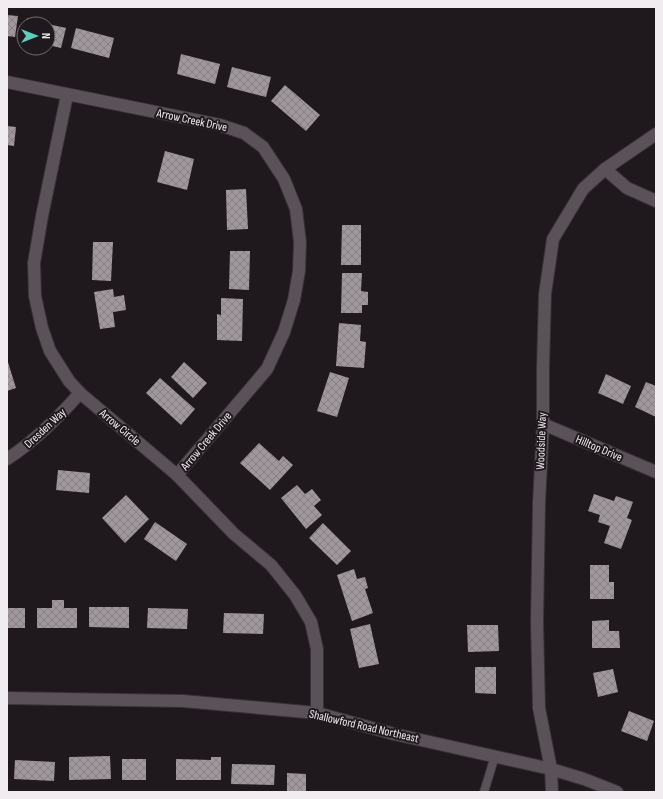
<svg xmlns="http://www.w3.org/2000/svg" width="663" height="799" font-family="'Sofia Sans Condensed',sans-serif">
	<defs>
		<pattern id="building-cross-hatch" width="8" height="8" patternUnits="userSpaceOnUse"><rect width="8" height="8" fill="#a0979d"/><path d="M0 0l8 8M0 8l8-8" fill="none" stroke="#867f84"/></pattern>
	</defs>
	<rect width="100%" height="100%" fill="#1f181d"/>
	<!-- building -->
	<g fill="url(#building-cross-hatch)">
		<polygon points="7,15 18,16 15,37 7,36"/>
		<polygon points="27,18 47,23 47,24 26,24"/>
		<polygon points="48,24 66,28 61,48 48,45"/>
		<polygon points="76,28 114,38 109,58 71,48"/>
		<polygon points="181,54 220,64 215,84 177,74"/>
		<polygon points="232,67 271,77 266,97 227,87"/>
		<polygon points="285,85 320,115 306,131 271,101"/>
		<polygon points="7,126 16,127 14,146 7,145"/>
		<polygon points="165,151 194,159 187,190 157,182"/>
		<polygon points="246,189 248,229 227,230 226,190"/>
		<polygon points="342,225 361,225 361,265 341,265"/>
		<polygon points="93,242 113,242 111,281 92,280"/>
		<polygon points="230,251 250,251 249,290 229,289"/>
		<polygon points="342,273 362,273 361,291 368,292 368,305 362,305 362,313 341,313"/>
		<polygon points="113,289 114,297 124,295 126,310 113,312 115,327 100,329 94,292"/>
		<polygon points="221,298 243,299 242,341 217,340 217,314 221,315"/>
		<polygon points="339,323 361,325 360,341 366,342 364,368 336,366"/>
		<polygon points="7,359 16,388 7,391"/>
		<polygon points="184,362 207,383 193,398 171,377"/>
		<polygon points="330,372 349,378 337,417 317,411"/>
		<polygon points="606,374 631,386 623,404 598,393"/>
		<polygon points="160,378 195,409 181,425 146,393"/>
		<polygon points="646,382 656,386 656,417 635,407"/>
		<polygon points="259,443 279,461 283,456 293,465 270,490 240,463"/>
		<polygon points="58,470 90,473 89,493 56,490"/>
		<polygon points="297,485 305,494 312,489 321,500 314,506 322,515 306,529 281,498"/>
		<polygon points="594,494 614,501 616,496 633,502 627,518 632,520 621,549 604,543 610,526 598,522 600,515 588,511"/>
		<polygon points="126,495 149,519 125,543 102,518"/>
		<polygon points="155,522 187,544 176,561 144,539"/>
		<polygon points="323,523 351,551 337,565 309,538"/>
		<polygon points="590,565 609,565 609,582 614,582 614,599 590,599"/>
		<polygon points="354,569 357,579 365,577 368,588 365,589 373,613 352,621 337,575"/>
		<polygon points="52,600 64,600 64,608 77,608 77,628 37,628 37,608 52,608"/>
		<polygon points="89,607 129,607 129,628 89,627"/>
		<rect x="7" y="608" width="18" height="20"/>
		<polygon points="148,608 188,609 187,629 147,628"/>
		<polygon points="224,613 264,614 263,634 223,633"/>
		<polygon points="609,620 609,631 619,631 620,648 592,648 592,621"/>
		<polygon points="370,624 379,664 359,668 350,629"/>
		<polygon points="467,625 498,625 499,651 468,652"/>
		<polygon points="475,667 496,667 496,694 475,693"/>
		<polygon points="613,669 618,692 598,697 593,673"/>
		<polygon points="629,711 654,721 647,741 621,731"/>
		<polygon points="110,756 111,779 69,780 69,757"/>
		<polygon points="211,757 221,757 221,780 176,780 176,759 211,760"/>
		<rect x="122" y="759" width="24" height="21"/>
		<polygon points="15,760 55,762 54,781 14,779"/>
		<polygon points="232,764 275,765 274,785 231,784"/>
		<polygon points="287,773 306,774 306,792 287,792"/>
	</g>
	<g fill="none" stroke-linecap="round" stroke-linejoin="round">
		<defs>
			<polyline id="lane" points="484,792 495,756"/>
			<g id="street">
				<polyline points="7,82 220,125 244,133 263,147 284,179 296,209 300,242 299,271 294,300 284,332 267,369 177,475"/>
				<polyline points="67,95 42,216 34,263 35,296 42,328 50,351 69,381 80,393 177,475 234,534 271,565 295,595 311,622 317,649 317,713"/>
				<polyline points="605,169 627,188 656,201"/>
				<polyline points="543,424 656,472"/>
				<path d="M 7,459 C 35,441 58,418 80,393"/>
				<polyline points="552,792 551,769 539,708 537,622 539,503 543,424 543,368 545,294 553,239 583,189 605,169 656,134"/>
			</g>
			<polyline id="secondary" points="7,698 183,701 317,713 394,734 551,769 584,779 617,792"/>
		</defs>
		<!-- lane casing -->
		<use href="#lane" stroke="#373236" stroke-width="10"/>
		<!-- street casing -->
		<use href="#street" stroke="#373236" stroke-width="14"/>
		<!-- secondary casing -->
		<use href="#secondary" stroke="#373236" stroke-width="14"/>
		<!-- lane -->
		<use href="#lane" stroke="#5a5258" stroke-width="8"/>
		<!-- street -->
		<use href="#street" stroke="#5a5258" stroke-width="12"/>
		<!-- secondary -->
		<use href="#secondary" stroke="#5a5258" stroke-width="12"/>
	</g>
	<g text-anchor="middle" stroke-width="4" stroke-linejoin="round" paint-order="stroke">
		<!-- street labels -->
		<g font-size="12" fill="#f1ecf0" stroke="#1f181d">
			<text transform="translate(192 120) rotate(12)" y="4">Arrow Creek Drive</text>
			<text transform="translate(120 427) rotate(40)" y="4">Arrow Circle</text>
			<text transform="translate(45 428) rotate(-43)" y="4">Dresden Way</text>
			<text transform="translate(206 441) rotate(-50)" y="4">Arrow Creek Drive</text>
			<text transform="translate(541 441) rotate(-88)" y="4">Woodside Way</text>
			<text transform="translate(599 448) rotate(23)" y="4">Hilltop Drive</text>
			<text transform="translate(364 726) rotate(13)" y="4">Shallowford Road Northeast</text>
		</g>
	</g>
	<!-- border -->
	<rect width="663" height="799" fill="none" stroke="#f1ecf0" stroke-width="16"/>
	<!-- north arrow -->
	<g transform="translate(36 36) rotate(90)"><circle r="19" fill="#1f181d" stroke="#736d71"/>
	<path d="M0-3L7 15L0 10L-7 15Z" fill="#5ccebb"/>
	<text y="-6" font-size="11" font-weight="bold" text-anchor="middle" fill="#f1ecf0">N</text>
	</g>
</svg>
